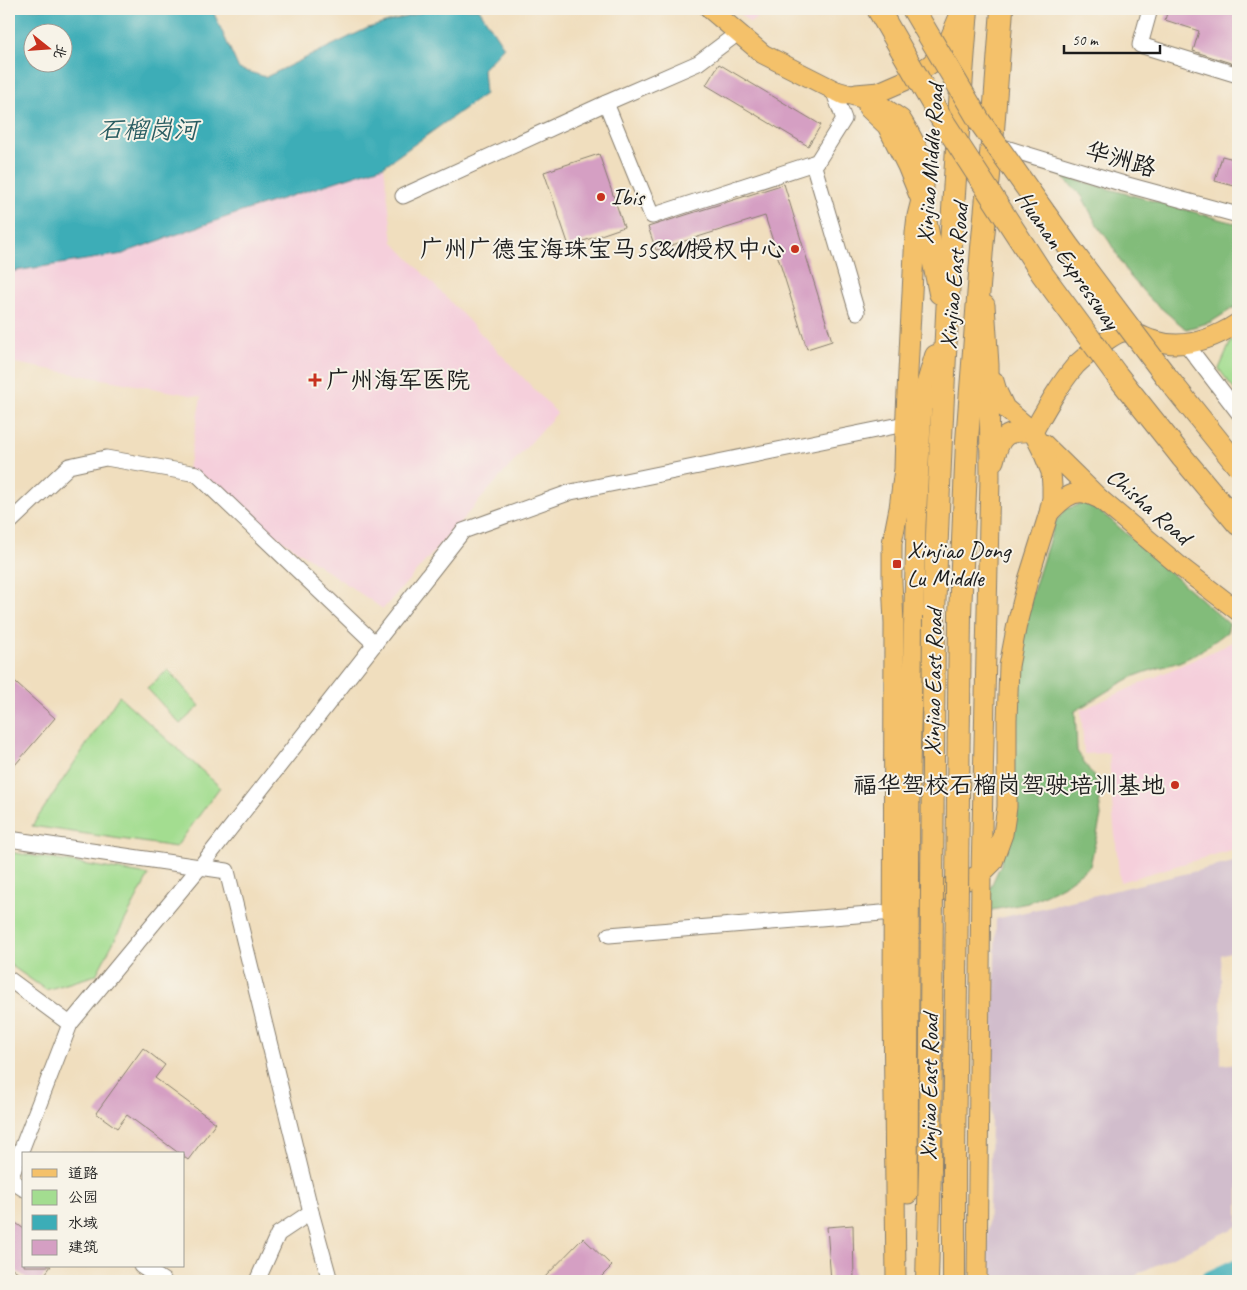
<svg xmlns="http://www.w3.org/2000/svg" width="1247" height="1290" font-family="Caveat,'LXGW WenKai TC',sans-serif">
	<rect width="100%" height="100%" fill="#f7f3e8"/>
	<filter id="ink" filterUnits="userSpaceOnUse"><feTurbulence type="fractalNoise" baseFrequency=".02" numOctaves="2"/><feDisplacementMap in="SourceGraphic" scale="10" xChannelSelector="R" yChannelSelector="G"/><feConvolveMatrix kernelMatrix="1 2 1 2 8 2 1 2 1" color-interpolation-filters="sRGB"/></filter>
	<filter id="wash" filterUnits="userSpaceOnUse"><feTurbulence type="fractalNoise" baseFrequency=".0096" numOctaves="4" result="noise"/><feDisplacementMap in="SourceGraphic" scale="20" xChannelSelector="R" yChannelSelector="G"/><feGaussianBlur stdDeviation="1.12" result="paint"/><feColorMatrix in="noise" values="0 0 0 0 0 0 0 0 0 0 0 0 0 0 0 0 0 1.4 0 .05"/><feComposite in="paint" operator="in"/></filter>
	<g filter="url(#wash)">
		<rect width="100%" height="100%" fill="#f0debe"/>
		<!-- built -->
		<g fill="#f5cfdb">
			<polygon points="735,9 770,9 750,23"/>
			<polygon points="384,166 393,242 557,413 383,609 187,475 201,397 9,362 9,271 129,251 247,210"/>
			<polygon points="1238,640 1238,850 1231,850 1120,882 1113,816 1109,753 1084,754 1081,710"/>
		</g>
		<!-- industrial -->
		<polygon fill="#d1bdcc" points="1238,861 1238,949 1221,955 1221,1065 1238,1063 1238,1226 1139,1273 1131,1281 987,1281 996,919"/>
		<!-- green -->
		<g fill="#a3dd90" stroke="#607c56">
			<polygon points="1238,337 1238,395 1219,369 1231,341"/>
			<polygon points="168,670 200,706 180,724 147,688"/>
			<polygon points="119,696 220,787 176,847 32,826"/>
			<polygon points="9,852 149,875 96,975 46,990 9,964"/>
		</g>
		<!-- forest -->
		<g fill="#82bc7a" stroke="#4f6c4b">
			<polygon points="1061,176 1238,224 1238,305 1211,322 1186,329 1150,299 1129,275 1109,241 1096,223 1082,196"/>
			<path d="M 1087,502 L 1111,520 L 1229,624 L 1227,632 C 1212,643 1197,655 1179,662 C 1164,667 1149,670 1135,676 C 1115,685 1094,700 1075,711 L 1077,751 L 1097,782 L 1101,816 L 1090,866 L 1063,886 L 1028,903 L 987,911 L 987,895 L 1001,864 L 1012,713 L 1023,623 L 1055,522 L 1066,509 Z"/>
		</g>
		<!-- water -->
		<path fill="#3cadb7" stroke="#2c646a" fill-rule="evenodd" d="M 9,9 L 212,9 L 239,69 L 266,77 L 368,28 L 433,9 L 479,9 L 504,47 L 483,69 L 485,94 L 384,166 L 247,210 L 129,251 L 123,254 L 9,272 ZM 32,32 L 62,32 L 62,62 L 32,62 Z"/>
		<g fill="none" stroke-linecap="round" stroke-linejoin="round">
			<!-- river -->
			<polyline stroke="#3cadb7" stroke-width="22" points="1212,1281 1238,1269"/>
		</g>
		<g id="blocks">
			<!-- building -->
			<g fill="#d59fc3">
				<polygon points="1168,9 1238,9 1238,59 1237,65 1193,51 1199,31 1165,20"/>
				<polygon points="719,64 821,125 808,146 706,85"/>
				<polygon points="599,154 624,227 569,246 544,172"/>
				<polygon points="1222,156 1238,160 1238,187 1215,181"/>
				<polygon points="784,184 832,341 807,349 765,216 656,250 648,227"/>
				<polygon points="9,677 55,718 9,772"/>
				<polygon points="143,1048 165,1065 155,1078 216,1123 188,1160 184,1157 184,1154 180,1154 127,1115 117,1128 96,1113"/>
				<polygon points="9,1218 24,1229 24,1266 51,1266 40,1281 31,1281 9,1266"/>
				<polygon points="853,1225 854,1281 831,1281 827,1227"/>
				<polygon points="583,1238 612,1266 597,1281 541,1281"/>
			</g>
		</g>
	</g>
	<g filter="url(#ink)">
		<use href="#blocks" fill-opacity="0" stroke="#867d6d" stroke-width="1"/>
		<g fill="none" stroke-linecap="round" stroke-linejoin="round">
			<defs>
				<g id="minor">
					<polyline points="1150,9 1140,45 1238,75"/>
					<polyline points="606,103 652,216 817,162 844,119 833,90"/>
					<polyline points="996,145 1124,184 1238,215"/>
					<polyline points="813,163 857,312"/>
					<polyline points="403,196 606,103 698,63 738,33"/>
					<polyline points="1186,344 1238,412"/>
					<polyline points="9,523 69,466 106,458 197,474 375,644"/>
					<polyline points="9,839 227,871 311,1212 330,1281"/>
					<polyline points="609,935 894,912"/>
					<polyline points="9,979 70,1024"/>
					<polyline points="9,1179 24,1189"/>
					<polyline points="10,1179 70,1024 200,867 463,531 571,492 905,424"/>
					<polyline points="141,1266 164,1281"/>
					<polyline points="257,1281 278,1234 311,1212"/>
				</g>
				<g id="major">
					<polyline points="710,9 763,54 844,95"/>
					<polyline points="833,90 865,99 880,105 901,119 910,134 920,153 924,172 924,188 917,216 915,233 905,432 904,469 899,508 892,543 892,581 894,623 893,1005 896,1281"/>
					<polyline points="856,94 879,92 909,79 932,63 949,40 962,9"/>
					<polyline points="868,108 887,126 907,166 920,198"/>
					<path d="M 1033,432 C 1046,409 1059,385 1076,365 C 1084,357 1094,350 1103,343 C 1109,339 1116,333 1123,332 C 1133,331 1143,337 1152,340 C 1183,350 1212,340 1238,323"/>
					<polyline points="1044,444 1100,499 1182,568 1238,611"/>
					<path d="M 994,461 C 1001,434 1006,431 1033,432"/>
					<path d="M 1049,513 C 1059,503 1069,491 1084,493 C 1089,494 1095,497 1100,499"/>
					<polyline points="919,900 981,874 993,862 1003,834 1007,807 1007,720 1009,666 1017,624 1028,580 1049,513 1052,498 1052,486 1051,472 1042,450 1033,432 1005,408 997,391 994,381"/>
					<polyline points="908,1194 910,769 916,525 922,403"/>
					<polyline points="977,1281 981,874 990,478 989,365 985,305"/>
				</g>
				<g id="highway">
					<polyline points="926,224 940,293"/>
					<polyline points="922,403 936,356"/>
					<polyline points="1182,457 1238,524"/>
					<polyline points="960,615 967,441 982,248 992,144 1002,9"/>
					<path d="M 934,616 C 941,413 951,211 967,9"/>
					<polyline points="927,1281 930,1168"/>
					<polyline points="954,1281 954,1165"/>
				</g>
			</defs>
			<!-- minor casing -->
			<use href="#minor" stroke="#867d6d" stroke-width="17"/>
			<!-- major casing -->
			<use href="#major" stroke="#867d6d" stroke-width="21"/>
			<!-- highway casing -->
			<use href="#highway" stroke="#867d6d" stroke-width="24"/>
			<!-- minor -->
			<use href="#minor" stroke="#fff" stroke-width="15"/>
			<!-- major -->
			<use href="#major" stroke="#f4c16a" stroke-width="19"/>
			<!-- highway -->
			<use href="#highway" stroke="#f4c16a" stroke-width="22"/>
			<defs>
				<g id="highway-bridge">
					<polyline points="878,9 939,115 1043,275 1116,374 1182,457"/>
					<polyline points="913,9 980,122 1068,246 1165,375 1238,466"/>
					<polyline points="954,1165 960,615"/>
					<polyline points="930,1168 934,616"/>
				</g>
			</defs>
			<!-- highway-bridge casing -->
			<use href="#highway-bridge" stroke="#867d6d" stroke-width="24" stroke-linecap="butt"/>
			<!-- highway-bridge -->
			<use href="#highway-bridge" stroke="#f4c16a" stroke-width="22"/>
		</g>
	</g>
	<!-- markers -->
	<g fill="#c8321e" stroke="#f7f3e8" stroke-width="2">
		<circle cx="601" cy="197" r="5"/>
		<circle cx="795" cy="249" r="5"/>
		<path d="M312.5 372.5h5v5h5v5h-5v5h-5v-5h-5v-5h5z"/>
		<rect x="892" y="559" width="10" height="10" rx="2.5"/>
		<circle cx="1175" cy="785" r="5"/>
	</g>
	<g text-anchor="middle" stroke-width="4" stroke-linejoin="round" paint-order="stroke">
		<!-- street labels -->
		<g font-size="24" fill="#1c1c1c" stroke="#f7f3e8">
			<text transform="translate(1121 159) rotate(16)" y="8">华洲路</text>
			<text transform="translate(930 164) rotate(-86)" y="8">Xinjiao Middle Road</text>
			<text transform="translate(1068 260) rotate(55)" y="8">Huanan Expressway</text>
			<text transform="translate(954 276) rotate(-85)" y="8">Xinjiao East Road</text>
			<text transform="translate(1149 506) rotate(41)" y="8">Chisha Road</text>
			<text transform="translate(933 682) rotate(-89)" y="8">Xinjiao East Road</text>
			<text transform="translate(929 1087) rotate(-89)" y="8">Xinjiao East Road</text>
		</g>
		<!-- poi labels -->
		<g font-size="24" fill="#1c1c1c" stroke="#f7f3e8" text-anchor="start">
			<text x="611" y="205">Ibis</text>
			<text x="785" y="257" text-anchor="end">广州广德宝海珠宝马5S&amp;M授权中心</text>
			<text x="326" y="388">广州海军医院</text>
			<text x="907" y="558">Xinjiao Dong<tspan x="907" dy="28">Lu Middle</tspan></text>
			<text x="1165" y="793" text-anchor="end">福华驾校石榴岗驾驶培训基地</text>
		</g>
		<!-- water labels -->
		<g font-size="25" font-style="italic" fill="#2a5d62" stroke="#f7f3e8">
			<text x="148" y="138">石榴岗河</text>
		</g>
	</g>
	<!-- margin -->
	<rect width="1247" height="1290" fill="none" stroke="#f7f3e8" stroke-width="30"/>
	<!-- legend -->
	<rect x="22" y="1152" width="162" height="115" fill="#f7f3e8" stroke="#9f9d96"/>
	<rect x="32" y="1169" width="25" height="8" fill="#f4c16a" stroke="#9f9d96"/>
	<text x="68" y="1178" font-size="15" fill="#1c1c1c">道路</text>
	<rect x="32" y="1190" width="25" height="15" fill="#a3dd90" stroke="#9f9d96"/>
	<text x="68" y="1202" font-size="15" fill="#1c1c1c">公园</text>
	<rect x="32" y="1215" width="25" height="15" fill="#3cadb7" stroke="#9f9d96"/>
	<text x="68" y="1228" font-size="15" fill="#1c1c1c">水域</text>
	<rect x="32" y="1240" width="25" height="15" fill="#d59fc3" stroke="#9f9d96"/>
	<text x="68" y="1252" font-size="15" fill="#1c1c1c">建筑</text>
	<!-- north arrow -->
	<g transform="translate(48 48) rotate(107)"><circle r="24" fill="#f7f3e8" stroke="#9f9d96"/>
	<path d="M0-4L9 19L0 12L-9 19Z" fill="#c8321e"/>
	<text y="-8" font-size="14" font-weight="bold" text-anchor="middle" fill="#1c1c1c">北</text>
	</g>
	<!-- scale -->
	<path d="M1064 45v8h96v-8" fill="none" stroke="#1c1c1c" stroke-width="2.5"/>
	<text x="1072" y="45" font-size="15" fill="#1c1c1c" stroke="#f7f3e8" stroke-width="4" paint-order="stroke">50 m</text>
</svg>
